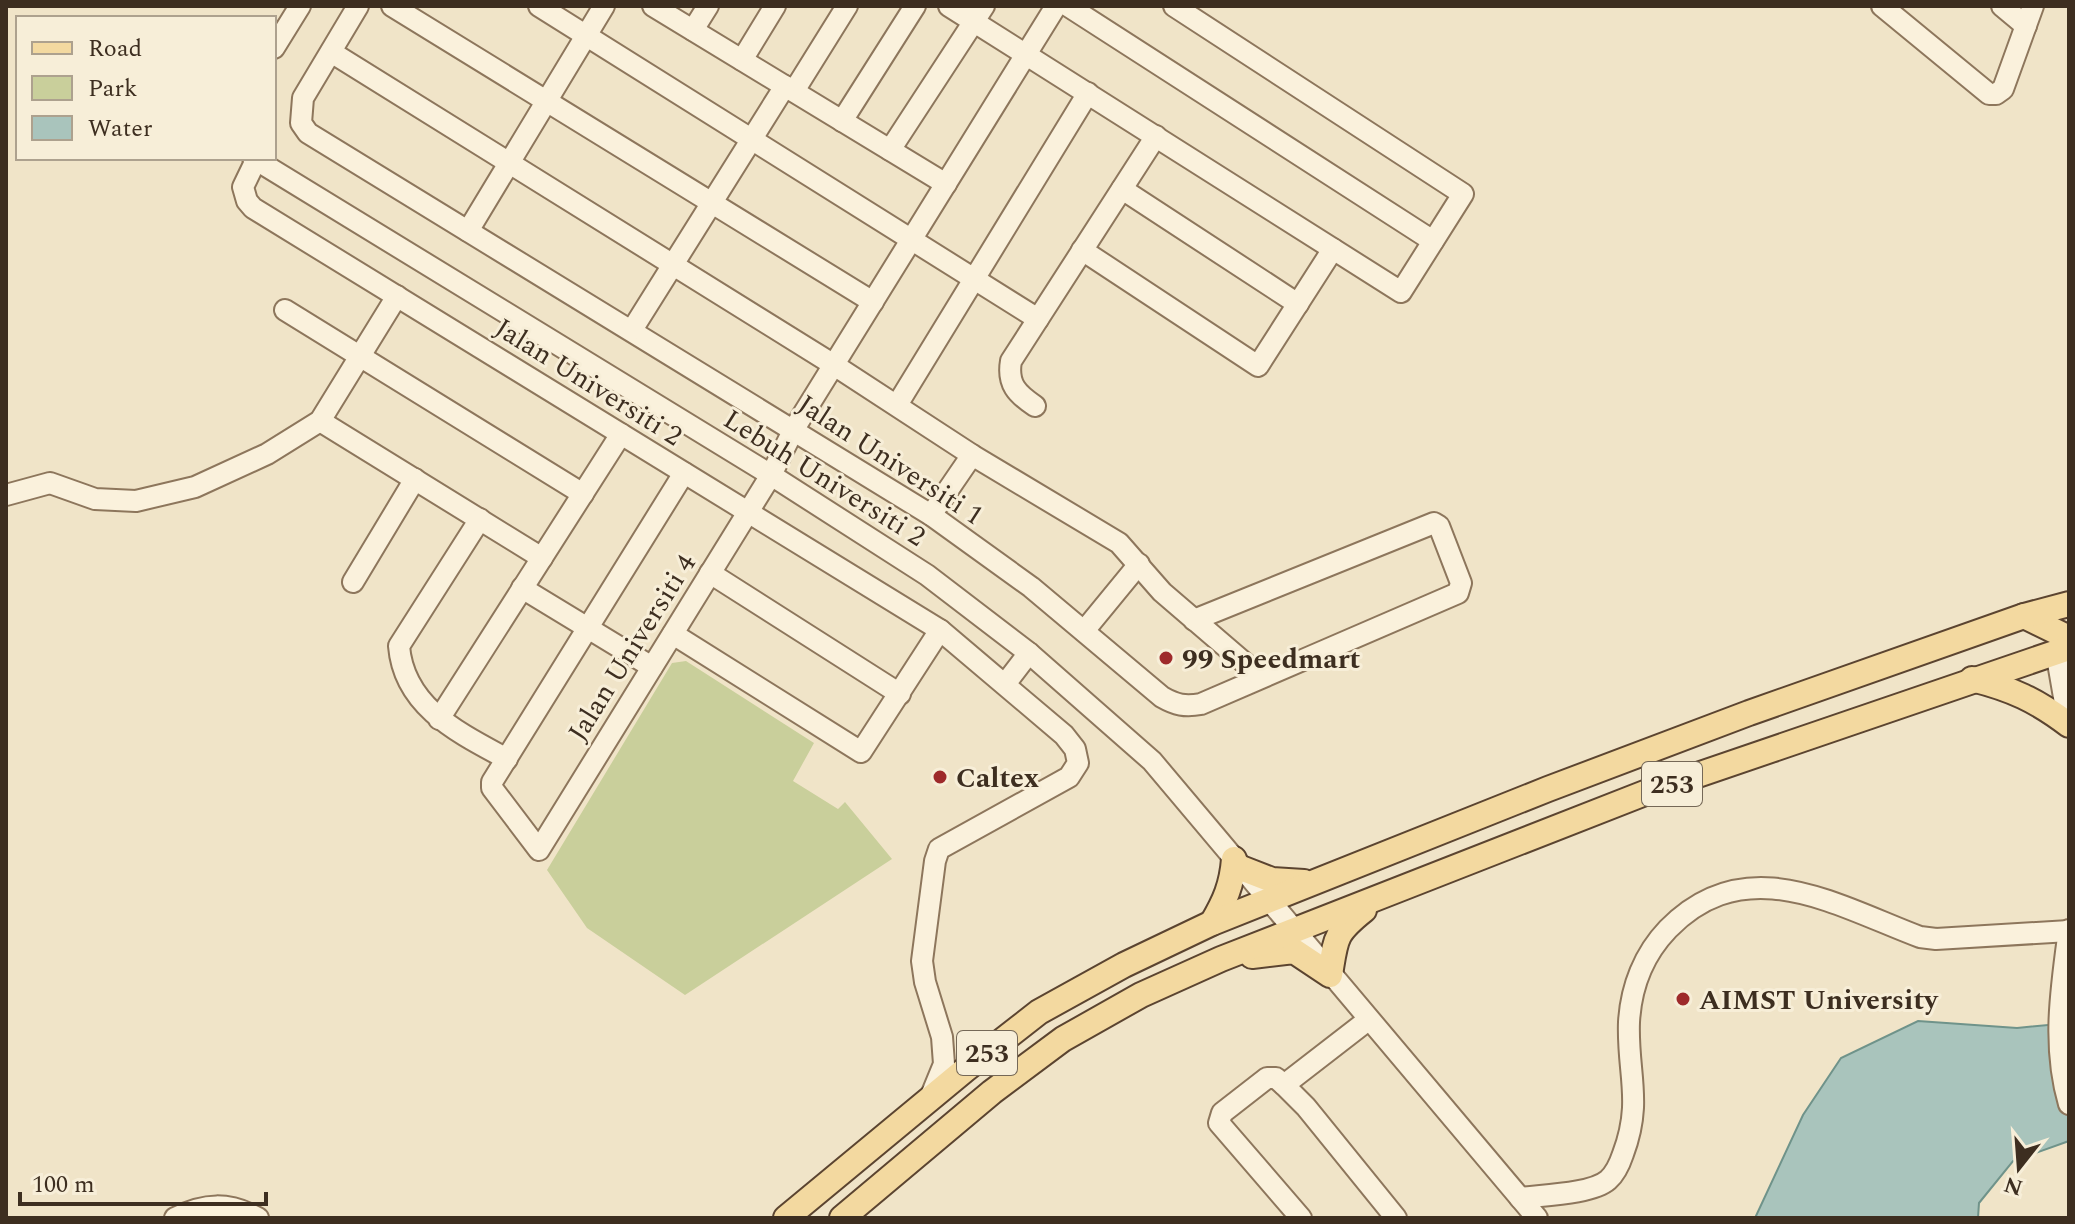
<svg xmlns="http://www.w3.org/2000/svg" width="2075" height="1224" font-family="Spectral,serif">
	<rect width="100%" height="100%" fill="#f0e4c8"/>
	<!-- green -->
	<polygon fill="#c9cf9b" points="686,661 814,743 793,781 838,809 845,802 892,859 685,995 587,928 547,870 672,663"/>
	<!-- water -->
	<polygon fill="#a9c4bc" stroke="#6f938a" stroke-width="2" points="1918,1021 2017,1028 2069,1023 2069,1141 2013,1161 1979,1203 1978,1218 1755,1218 1803,1115 1841,1058"/>
	<g fill="none" stroke-linecap="round" stroke-linejoin="round">
		<defs>
			<g id="minor">
				<path d="M 358,6 L 303,98 L 301,123 L 308,133 L 931,515 L 1031,587 L 1162,697 C 1176,705 1185,707 1201,704 L 1458,593 L 1461,583 L 1439,526 L 1434,523 L 1194,620"/>
				<polyline points="392,6 873,302"/>
				<polyline points="539,6 1038,319"/>
				<polyline points="653,6 946,184"/>
				<polyline points="949,6 1401,292 1463,194 1174,6"/>
				<polyline points="1068,6 1433,241"/>
				<polyline points="1882,6 1989,94 1996,94 2003,89 2033,6"/>
				<polyline points="2002,6 2026,26"/>
				<polyline points="693,30 708,6"/>
				<polyline points="274,48 300,6"/>
				<polyline points="331,52 834,365 972,455 1119,543 1162,592 1261,677"/>
				<polyline points="742,60 775,6"/>
				<polyline points="794,91 847,6"/>
				<polyline points="842,121 915,6"/>
				<polyline points="890,150 984,6"/>
				<polyline points="253,158 771,475 927,575 1029,653 1152,761 1537,1218"/>
				<polyline points="256,160 243,187 247,201 253,208 940,630 1064,735 1075,749 1078,763 1069,777 939,849 935,861 922,961 925,982 942,1037 944,1064 930,1098"/>
				<polyline points="1122,189 1298,304"/>
				<polyline points="468,231 604,6"/>
				<polyline points="1082,250 1258,366 1333,249"/>
				<polyline points="285,310 583,494"/>
				<polyline points="632,330 785,86"/>
				<polyline points="897,405 1088,93"/>
				<path d="M 1035,406 C 1017,394 1007,384 1011,361 L 1156,136"/>
				<polyline points="320,421 542,558"/>
				<polyline points="684,473 492,782 492,788 539,850 771,475 794,429 1056,6"/>
				<polyline points="6,495 50,483 95,499 136,501 195,487 267,454 320,421 397,296"/>
				<polyline points="931,515 972,455"/>
				<path d="M 480,519 L 399,646 C 404,707 459,733 507,759"/>
				<polyline points="710,573 900,694"/>
				<polyline points="353,582 415,479"/>
				<polyline points="522,588 652,667"/>
				<polyline points="1084,631 1139,564"/>
				<polyline points="673,634 861,752 940,630"/>
				<polyline points="2056,651 2069,726"/>
				<polyline points="1005,684 1029,653"/>
				<polyline points="439,719 621,434"/>
				<path d="M 2069,930 C 2061,989 2052,1046 2069,1104"/>
				<polyline points="1368,1020 1284,1085 1306,1107 1396,1218"/>
				<polyline points="1284,1085 1276,1078 1267,1078 1222,1113 1219,1123 1301,1218"/>
				<path d="M 1520,1198 C 1543,1195 1592,1194 1608,1180 C 1616,1173 1620,1163 1623,1154 C 1643,1101 1627,1073 1629,1022 C 1631,987 1644,954 1668,929 C 1746,849 1835,905 1920,937 L 1936,939 L 2069,931"/>
				<path d="M 175,1218 C 205,1203 228,1202 258,1218"/>
			</g>
			<g id="major">
				<polyline points="2024,616 2069,638"/>
				<path d="M 1972,679 C 2012,689 2036,700 2069,725"/>
				<polyline points="1241,868 1272,880 1304,882"/>
				<path d="M 1212,923 C 1225,901 1232,885 1234,859"/>
				<path d="M 1252,956 L 1294,951 L 1330,975 C 1336,938 1334,934 1364,910"/>
				<polyline points="786,1218 966,1069 1039,1012 1124,965 1212,923 1548,789 1749,713 2024,616 2069,604"/>
				<polyline points="842,1218 992,1092 1063,1039 1141,995 1221,959 1645,793 2069,648"/>
			</g>
		</defs>
		<!-- minor casing -->
		<use href="#minor" stroke="#8d765c" stroke-width="24"/>
		<!-- major casing -->
		<use href="#major" stroke="#5b4430" stroke-width="28"/>
		<!-- minor -->
		<use href="#minor" stroke="#faf1dc" stroke-width="20"/>
		<!-- major -->
		<use href="#major" stroke="#f3d9a0" stroke-width="24"/>
	</g>
	<!-- markers -->
	<g fill="#9e2a2b" stroke="#f7eed8" stroke-width="3">
		<circle cx="1166" cy="658" r="8"/>
		<circle cx="940" cy="777" r="8"/>
		<circle cx="1683" cy="999" r="8"/>
	</g>
	<g text-anchor="middle" stroke-width="6" stroke-linejoin="round" paint-order="stroke">
		<!-- shield labels -->
		<g fill="#f7eed8" stroke="#756857" stroke-width="2">
			<rect x="1642" y="762" width="60" height="44" rx="6"/>
			<rect x="957" y="1031" width="60" height="44" rx="6"/>
		</g>
		<g font-size="26" font-weight="bold" fill="#3d2e20">
			<text x="1672" y="793">253</text>
			<text x="987" y="1062">253</text>
		</g>
		<!-- street labels -->
		<g font-size="28" fill="#3d2e20" stroke="#f7eed8">
			<text transform="translate(589 381) rotate(32)" y="10">Jalan Universiti 2</text>
			<text transform="translate(891 459) rotate(33)" y="10">Jalan Universiti 1</text>
			<text transform="translate(825 477) rotate(32)" y="10">Lebuh Universiti 2</text>
			<text transform="translate(631 647) rotate(-58)" y="10">Jalan Universiti 4</text>
		</g>
		<!-- poi labels -->
		<g font-size="28" font-weight="bold" fill="#3d2e20" stroke="#f7eed8" text-anchor="start">
			<text x="1182" y="668">99 Speedmart</text>
			<text x="956" y="787">Caltex</text>
			<text x="1699" y="1009">AIMST University</text>
		</g>
	</g>
	<!-- border -->
	<rect width="2075" height="1224" fill="none" stroke="#3d2e20" stroke-width="16"/>
	<!-- legend -->
	<rect x="16" y="16" width="260" height="144" fill="#f7eed8" stroke="#ada18e" stroke-width="2"/>
	<rect x="32" y="42" width="40" height="12" fill="#f3d9a0" stroke="#ada18e" stroke-width="2"/>
	<text x="88" y="56" font-size="24" fill="#3d2e20">Road</text>
	<rect x="32" y="76" width="40" height="24" fill="#c9cf9b" stroke="#ada18e" stroke-width="2"/>
	<text x="88" y="96" font-size="24" fill="#3d2e20">Park</text>
	<rect x="32" y="116" width="40" height="24" fill="#a9c4bc" stroke="#ada18e" stroke-width="2"/>
	<text x="88" y="136" font-size="24" fill="#3d2e20">Water</text>
	<!-- north arrow -->
	<g transform="translate(2019 1168) rotate(197)" stroke="#f7eed8" stroke-width="6" paint-order="stroke">
	<path d="M0-6L14 30L0 20L-14 30Z" fill="#3d2e20"/>
	<text y="-12" font-size="22" font-weight="bold" text-anchor="middle" fill="#3d2e20">N</text>
	</g>
	<!-- scale -->
	<path d="M20 1192v12h246v-12" fill="none" stroke="#3d2e20" stroke-width="4"/>
	<text x="32" y="1192" font-size="24" fill="#3d2e20" stroke="#f7eed8" stroke-width="6" paint-order="stroke">100 m</text>
</svg>
